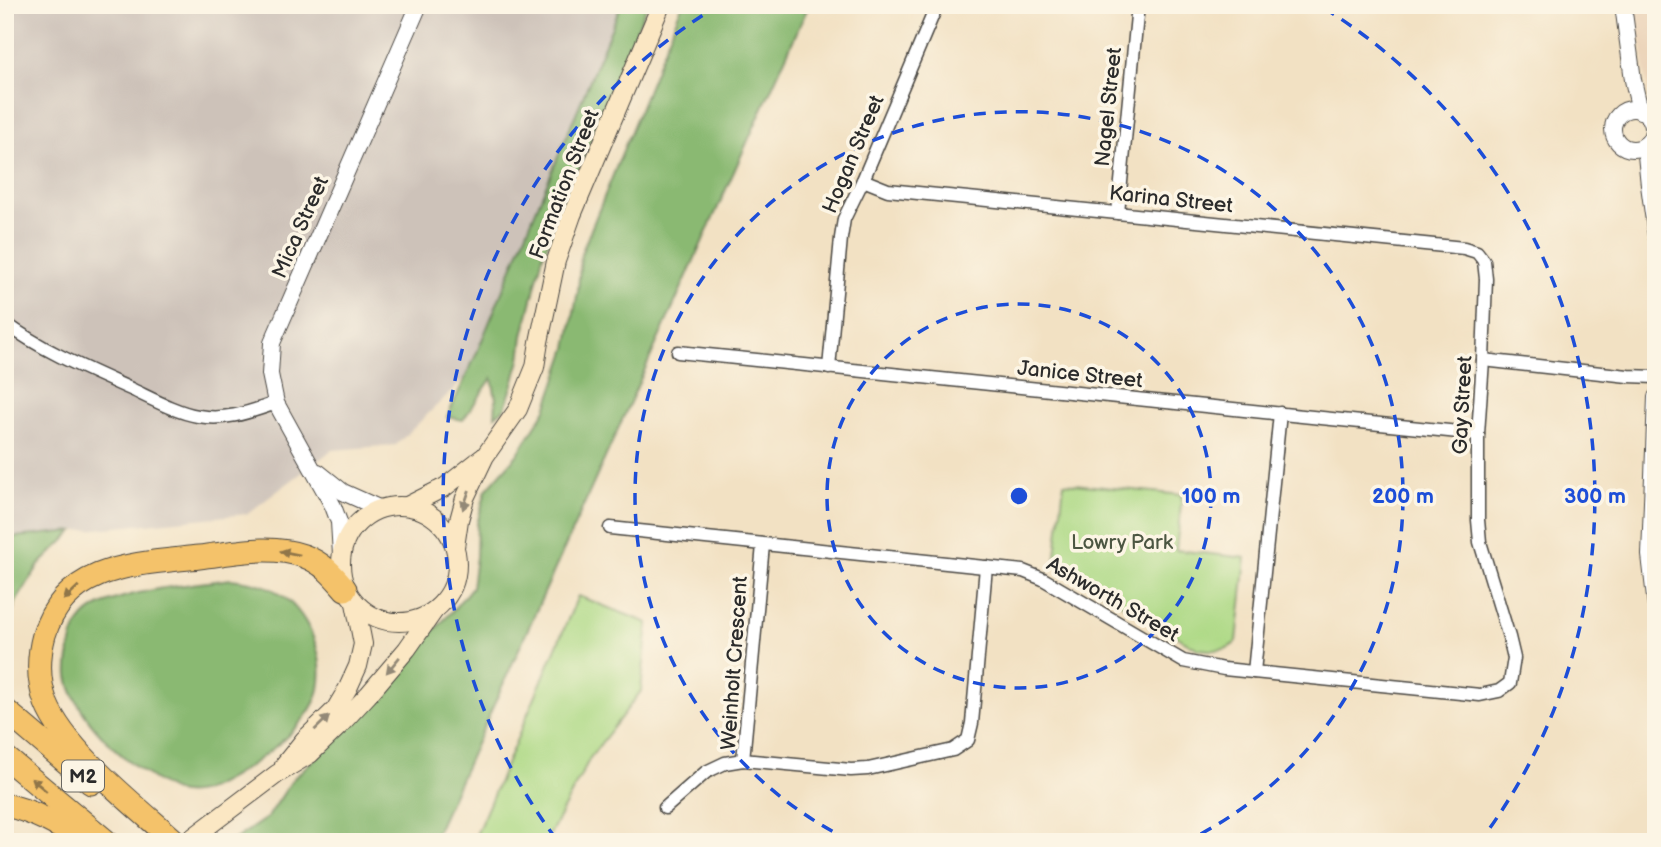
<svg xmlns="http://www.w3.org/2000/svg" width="1661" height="847" font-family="'Balsamiq Sans',sans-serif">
	<rect width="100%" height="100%" fill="#fcf5e5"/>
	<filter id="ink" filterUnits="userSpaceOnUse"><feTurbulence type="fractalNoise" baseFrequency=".0143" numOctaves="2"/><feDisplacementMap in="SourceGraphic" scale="14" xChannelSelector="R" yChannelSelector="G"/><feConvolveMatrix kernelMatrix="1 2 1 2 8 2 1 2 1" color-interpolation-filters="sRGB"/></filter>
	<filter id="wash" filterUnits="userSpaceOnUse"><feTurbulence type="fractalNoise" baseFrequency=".00686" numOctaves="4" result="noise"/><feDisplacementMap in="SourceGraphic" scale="28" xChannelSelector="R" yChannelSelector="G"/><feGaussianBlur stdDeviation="1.57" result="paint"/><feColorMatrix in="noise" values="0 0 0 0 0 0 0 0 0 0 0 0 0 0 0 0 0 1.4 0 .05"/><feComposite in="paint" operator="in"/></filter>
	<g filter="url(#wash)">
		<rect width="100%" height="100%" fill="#f2e1c3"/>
		<!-- built -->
		<polygon fill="#ebd3b8" points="1636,5 1656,5 1656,110 1652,107 1649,99"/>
		<!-- industrial -->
		<polygon fill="#cdc2b9" points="5,5 622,5 465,378 396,445 332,450 247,514 5,538"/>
		<!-- green -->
		<g fill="#add985" stroke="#6c8258" stroke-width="2">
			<path d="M 1064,483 L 1182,495 L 1176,550 L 1246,558 L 1237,641 C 1226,653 1213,650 1198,649 L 1055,564 Z"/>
			<polygon points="578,596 648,623 641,691 590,758 548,838 555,842 473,842"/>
		</g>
		<!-- forest -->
		<g fill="#8ab972" stroke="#5a724e" stroke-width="2">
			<polygon points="621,5 647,5 543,255 523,336 520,360 512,387 505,408 495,416 496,399 492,378 463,420 447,417 475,357"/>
			<polygon points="682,5 809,5 432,842 231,842 268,817 293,779 352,723 394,674 454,609 472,587 476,557 477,524 486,490 517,455 546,409 567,348 578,291 581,254"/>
			<polygon points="74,531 39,565 16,602 5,629 5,538"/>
			<path d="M 231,579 C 247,581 263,583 277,592 C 307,611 326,654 319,689 C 312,727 238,779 203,791 C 198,793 188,794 182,793 C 170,792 151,777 141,770 C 113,751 73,711 68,676 C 67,668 69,658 70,650 C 72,629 83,613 101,605 C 139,588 190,585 231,579 Z"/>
		</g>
	</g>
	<g filter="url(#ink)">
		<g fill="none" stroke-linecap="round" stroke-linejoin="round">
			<defs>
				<g id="minor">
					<polyline points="1653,124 1656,124"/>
					<polyline points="1118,213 1138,5"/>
					<path d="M 5,323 C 43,351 91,371 133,390 C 152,399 178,413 198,416 C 227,421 249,412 276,403"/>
					<polyline points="678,352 1478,434"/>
					<polyline points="1483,360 1628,376 1656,377"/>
					<polyline points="829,368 841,238 844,219 863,180 937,5"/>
					<polyline points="610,528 1023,571 1043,579 1183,661 1224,669 1480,695 1499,691 1510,683 1514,658 1509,637 1480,542 1478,520 1478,434 1483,360 1486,279 1484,261 1477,252 1464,248 888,190 863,180"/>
					<polyline points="1254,672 1280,413"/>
					<polyline points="743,760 763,545"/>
					<polyline points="665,808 706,772 725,763 743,760 851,770 868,769 953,750 968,740 972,723 986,567"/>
				</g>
				<g id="tertiary">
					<polyline points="1623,5 1633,80 1640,111"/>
					<circle cx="1633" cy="129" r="20"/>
					<polyline points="1645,145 1649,185 1656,236"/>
					<polyline points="1656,397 1650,555 1656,607"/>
					<polyline points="318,472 343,492 381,509"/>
					<polyline points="341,555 339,522 333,506 276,403 270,374 272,343 419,5"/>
				</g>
				<g id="secondary">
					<circle cx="399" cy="564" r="58"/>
					<polyline points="407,506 445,487 482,458"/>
					<polyline points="455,547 459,520 465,498 485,456 518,409 535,367 539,342 556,261 572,215 661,5"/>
					<polyline points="284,765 304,740 335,710 348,688 358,666 363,644 355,603"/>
					<polyline points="187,842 277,774 310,754 339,726 368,695 407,649 433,612"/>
				</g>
				<g id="motorway">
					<polyline points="5,710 91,783"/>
					<polyline points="5,757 107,842"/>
					<path d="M 5,805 C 34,811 60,826 85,842"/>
					<path d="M 176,842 C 137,807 65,751 46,703 C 38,681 38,657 44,635 C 65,564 138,564 199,557 C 234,553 270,544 304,556 C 323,563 333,575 345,589"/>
				</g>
			</defs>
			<!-- minor casing -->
			<use href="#minor" stroke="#494642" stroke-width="15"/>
			<!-- tertiary casing -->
			<use href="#tertiary" stroke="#494642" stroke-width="18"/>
			<!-- secondary casing -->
			<use href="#secondary" stroke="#494642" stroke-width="20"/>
			<!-- motorway casing -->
			<use href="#motorway" stroke="#494642" stroke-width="25"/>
			<!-- minor -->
			<use href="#minor" stroke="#fff" stroke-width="12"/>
			<!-- tertiary -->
			<use href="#tertiary" stroke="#fff" stroke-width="16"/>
			<!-- secondary -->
			<use href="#secondary" stroke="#fbe7c3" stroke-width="18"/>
			<!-- motorway -->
			<use href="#motorway" stroke="#f4c26a" stroke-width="23"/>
		</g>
		<!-- one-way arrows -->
		<defs><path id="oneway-solid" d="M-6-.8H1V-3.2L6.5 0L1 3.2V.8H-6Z" transform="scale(1.75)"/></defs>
		<g fill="#938977">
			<use href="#oneway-solid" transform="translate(466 500) rotate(109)"/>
			<use href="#oneway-solid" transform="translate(393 665) rotate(130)"/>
			<use href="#oneway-solid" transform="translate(322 723) rotate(-44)"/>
		</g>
		<g fill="#90764a">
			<use href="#oneway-solid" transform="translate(290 553) rotate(-169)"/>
			<use href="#oneway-solid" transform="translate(71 593) rotate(137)"/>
			<use href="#oneway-solid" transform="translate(39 785) rotate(-140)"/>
		</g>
	</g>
	<!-- distance rings -->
	<g fill="none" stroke="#1d4ed8" stroke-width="3.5" stroke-dasharray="12 9">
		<circle cx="1019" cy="496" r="192"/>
		<path d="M851 841A384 384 0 1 1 1187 841"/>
		<path d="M556 839A576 576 0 0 1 714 8M1324 8A576 576 0 0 1 1482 839"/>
	</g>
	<g text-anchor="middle" stroke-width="7" stroke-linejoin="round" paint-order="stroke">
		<!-- shield labels -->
		<rect fill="#fcf5e5" stroke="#6a6863" stroke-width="2" x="62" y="760.5" width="42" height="31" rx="5"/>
		<g font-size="19" font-weight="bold" fill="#2b2b2b">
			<text x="83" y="783">M2</text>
		</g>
		<!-- street labels -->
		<g font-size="21" fill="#2b2b2b" stroke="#fcf5e5">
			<text transform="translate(1108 107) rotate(-84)" y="7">Nagel Street</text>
			<text transform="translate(853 154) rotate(-67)" y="7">Hogan Street</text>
			<text transform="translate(564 184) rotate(-69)" y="7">Formation Street</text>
			<text transform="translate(1171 199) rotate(6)" y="7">Karina Street</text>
			<text transform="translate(300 227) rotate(-66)" y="7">Mica Street</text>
			<text transform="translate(1080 374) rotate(6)" y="7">Janice Street</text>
			<text transform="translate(1462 405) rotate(-87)" y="7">Gay Street</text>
			<text transform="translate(1113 599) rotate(30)" y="7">Ashworth Street</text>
			<text transform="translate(734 663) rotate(-86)" y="7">Weinholt Crescent</text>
		</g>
		<!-- park labels -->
		<g font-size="21" fill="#4c5642" stroke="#fcf5e5">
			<text x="1122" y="549">Lowry Park</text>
		</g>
	</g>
	<circle cx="1019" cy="496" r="10" fill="#1d4ed8" stroke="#fcf5e5" stroke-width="3.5"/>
	<g font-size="21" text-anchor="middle" font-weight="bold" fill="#1d4ed8" stroke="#fcf5e5" stroke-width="7" stroke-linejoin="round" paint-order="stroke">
		<text x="1211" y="503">100 m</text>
		<text x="1403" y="503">200 m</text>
		<text x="1595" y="503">300 m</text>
	</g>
	<!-- margin -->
	<rect width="1661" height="847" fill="none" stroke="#fcf5e5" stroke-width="28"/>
</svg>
